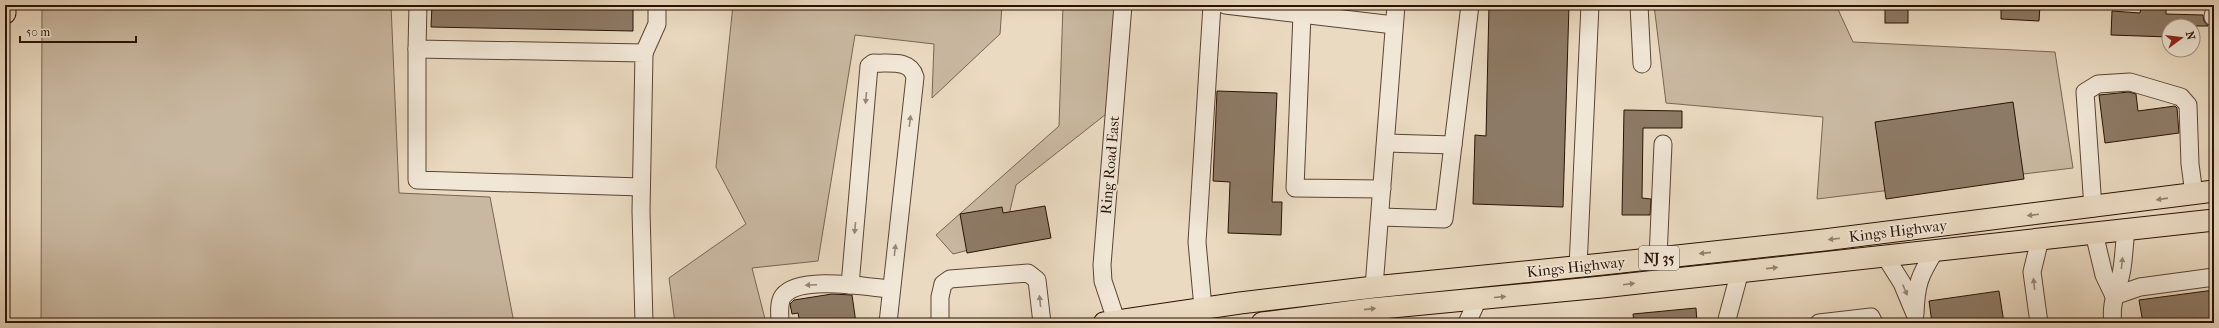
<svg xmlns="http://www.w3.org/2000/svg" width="2219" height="328" font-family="'IM FELL French Canon',serif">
	<rect width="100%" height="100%" fill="#eadac1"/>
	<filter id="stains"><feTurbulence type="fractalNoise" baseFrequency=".005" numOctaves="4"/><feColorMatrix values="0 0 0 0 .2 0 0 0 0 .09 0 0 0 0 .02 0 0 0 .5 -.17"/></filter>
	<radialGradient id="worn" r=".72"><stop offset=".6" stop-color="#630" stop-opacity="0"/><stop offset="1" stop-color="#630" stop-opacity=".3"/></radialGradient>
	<!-- green -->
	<g fill="#c9b8a1" stroke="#796552">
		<polygon points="42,5 391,5 399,193 490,197 514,323 41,323"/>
		<polygon points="733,5 1002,5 1000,34 932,98 934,44 855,35 818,261 752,268 766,323 675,323 669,278 746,224 716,167"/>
		<polygon points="1063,5 1123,5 1115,107 1016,185 1003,241 953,254 936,235 1059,126"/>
		<polygon points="1654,5 1836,5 1853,42 2055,52 2073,168 1817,199 1823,117 1666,103"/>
	</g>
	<!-- building -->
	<g fill="#8d7a66" stroke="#291204">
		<polygon points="432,5 633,5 633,31 431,27"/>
		<polygon points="1489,5 1569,5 1563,207 1473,204 1475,135 1486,136"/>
		<rect x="1885" y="5" width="23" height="18"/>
		<polygon points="2001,5 2040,5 2039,21 2001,19"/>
		<polygon points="2141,8 2166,9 2166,14 2203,15 2204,21 2208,26 2169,26 2169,37 2111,35 2112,11 2140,13"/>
		<polygon points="1217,91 1277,93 1272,202 1282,202 1281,235 1228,233 1230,182 1213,181"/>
		<polygon points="2129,92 2136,94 2138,111 2175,106 2177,108 2179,133 2105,143 2099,95"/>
		<polygon points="2013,102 2024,179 1886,199 1875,122"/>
		<polygon points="1624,110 1682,111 1682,128 1643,128 1642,198 1651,199 1650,215 1622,215"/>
		<polygon points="1045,206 1051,238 967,253 960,214 1002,207 1003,213"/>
		<polygon points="2214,290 2214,323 2143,323 2139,300"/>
		<polygon points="1999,291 2004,323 1932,323 1929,301"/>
		<polygon points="832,294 852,295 856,323 800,323 798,313 792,314 790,304 794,300"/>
		<polygon points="1696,308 1697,323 1634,323 1633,314"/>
	</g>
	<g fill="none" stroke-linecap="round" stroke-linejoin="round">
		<defs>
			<g id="minor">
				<polyline points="418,5 417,49 644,53 641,211 644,323"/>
				<polyline points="1225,5 1394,25"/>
				<polyline points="1639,5 1642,64"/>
				<polyline points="1302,14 1295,188 1382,189"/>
				<polyline points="2213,17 2214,12"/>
				<polyline points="417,49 417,180 641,187"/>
				<polyline points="644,53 657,24 657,5"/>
				<polyline points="1386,143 1453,145"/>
				<polyline points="2093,208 2085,92 2098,84 2130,82 2181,97 2188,105 2190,164 2194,194"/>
				<polyline points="1380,217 1444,219 1470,5"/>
				<polyline points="2094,233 2104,275 2114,296"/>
				<path d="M 1885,256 L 1902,283 L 1915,314 C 1916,285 1919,276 1935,251"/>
				<polyline points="1658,258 1663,144"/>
				<polyline points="1578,267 1590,5"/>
				<path d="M 850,285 L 869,66 L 873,63 C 890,64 910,59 915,77 L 888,323"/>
				<polyline points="1374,287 1396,5"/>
				<polyline points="2114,296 2140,287 2214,277"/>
				<polyline points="1203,308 1197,242 1212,5"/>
				<path d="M 780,323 C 780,315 778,303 783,296 C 799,275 866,287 890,289"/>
				<polyline points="940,323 940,297 943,284 950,279 1028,273 1037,280 1042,323"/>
				<polyline points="1117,323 1103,281 1102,265 1123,5"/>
				<polyline points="1467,323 1478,299"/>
				<polyline points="1726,323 1740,271"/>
				<polyline points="1819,323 1871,317 1874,323"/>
				<polyline points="2039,323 2032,272 2040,239"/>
				<path d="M 2113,323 C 2110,304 2117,292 2121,274 C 2124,260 2124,245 2126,230"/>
			</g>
			<g id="major">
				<polyline points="5,13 5,5"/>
				<polyline points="1104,323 1240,303 1374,287 1603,264 1824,240 2214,191"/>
				<polyline points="1262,323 1371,309 1602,287 2214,220"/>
			</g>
		</defs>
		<!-- minor casing -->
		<use href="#minor" stroke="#594433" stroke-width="19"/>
		<!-- major casing -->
		<use href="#major" stroke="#291204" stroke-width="23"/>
		<!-- minor -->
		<use href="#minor" stroke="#f1e7d7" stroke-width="17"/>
		<!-- major -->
		<use href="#major" stroke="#eadac1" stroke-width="21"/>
	</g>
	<!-- one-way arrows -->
	<defs><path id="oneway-solid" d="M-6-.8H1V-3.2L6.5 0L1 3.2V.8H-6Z"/></defs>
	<g fill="#978778">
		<use href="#oneway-solid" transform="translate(866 98) rotate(95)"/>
		<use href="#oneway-solid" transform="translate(910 121) rotate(-83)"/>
		<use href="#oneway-solid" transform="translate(855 228) rotate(95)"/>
		<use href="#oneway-solid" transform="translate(895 250) rotate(-83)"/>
		<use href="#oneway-solid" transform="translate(2122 263) rotate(-84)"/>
		<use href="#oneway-solid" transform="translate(2034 284) rotate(-97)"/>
		<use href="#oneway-solid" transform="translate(811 285) rotate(177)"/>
		<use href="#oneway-solid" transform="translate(1905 290) rotate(67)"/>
		<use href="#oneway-solid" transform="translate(1040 301) rotate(-96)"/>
	</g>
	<g fill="#93806c">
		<use href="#oneway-solid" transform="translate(2162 199) rotate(172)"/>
		<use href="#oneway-solid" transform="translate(2033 215) rotate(173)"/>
		<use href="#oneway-solid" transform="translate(1834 239) rotate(173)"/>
		<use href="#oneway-solid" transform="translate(1705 253) rotate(174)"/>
		<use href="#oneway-solid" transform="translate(1772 268) rotate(-6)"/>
		<use href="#oneway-solid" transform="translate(1629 284) rotate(-7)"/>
		<use href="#oneway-solid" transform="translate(1500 297) rotate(-5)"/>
		<use href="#oneway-solid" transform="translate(1370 309) rotate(-6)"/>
	</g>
	<g text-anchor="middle" stroke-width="3.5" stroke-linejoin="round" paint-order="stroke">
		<!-- shield labels -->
		<rect fill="#f1e7d7" stroke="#655243" stroke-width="1" x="1639" y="246" width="40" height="24" rx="3"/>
		<g font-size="14" font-weight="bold" fill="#291204">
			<text x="1659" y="263">NJ 35</text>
		</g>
		<!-- street labels -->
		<g font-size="15" fill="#291204" stroke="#f1e7d7">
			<text transform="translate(1110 165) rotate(-85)" y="5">Ring Road East</text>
			<text transform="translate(1898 231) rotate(-7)" y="5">Kings Highway</text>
			<text transform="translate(1576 267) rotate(-6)" y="5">Kings Highway</text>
		</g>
	</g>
	<!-- margin -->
	<rect width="2219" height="328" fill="none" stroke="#eadac1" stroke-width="20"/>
	<rect x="6" y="6" width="2207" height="316" fill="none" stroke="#291204" stroke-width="2"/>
	<rect x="10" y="10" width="2199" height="308" fill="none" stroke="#291204"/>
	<!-- north arrow -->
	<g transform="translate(2181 38) rotate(75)"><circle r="19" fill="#f1e7d7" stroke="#a19283"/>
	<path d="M0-3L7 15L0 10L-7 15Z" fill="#8f2418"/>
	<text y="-6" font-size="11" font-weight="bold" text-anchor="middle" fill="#291204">N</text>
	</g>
	<!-- scale -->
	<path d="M20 36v6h116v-6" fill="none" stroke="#291204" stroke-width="2"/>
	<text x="26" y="36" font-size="12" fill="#291204" stroke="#f1e7d7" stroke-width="3" paint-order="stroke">50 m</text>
	<rect width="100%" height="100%" filter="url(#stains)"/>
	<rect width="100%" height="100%" fill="url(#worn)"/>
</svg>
